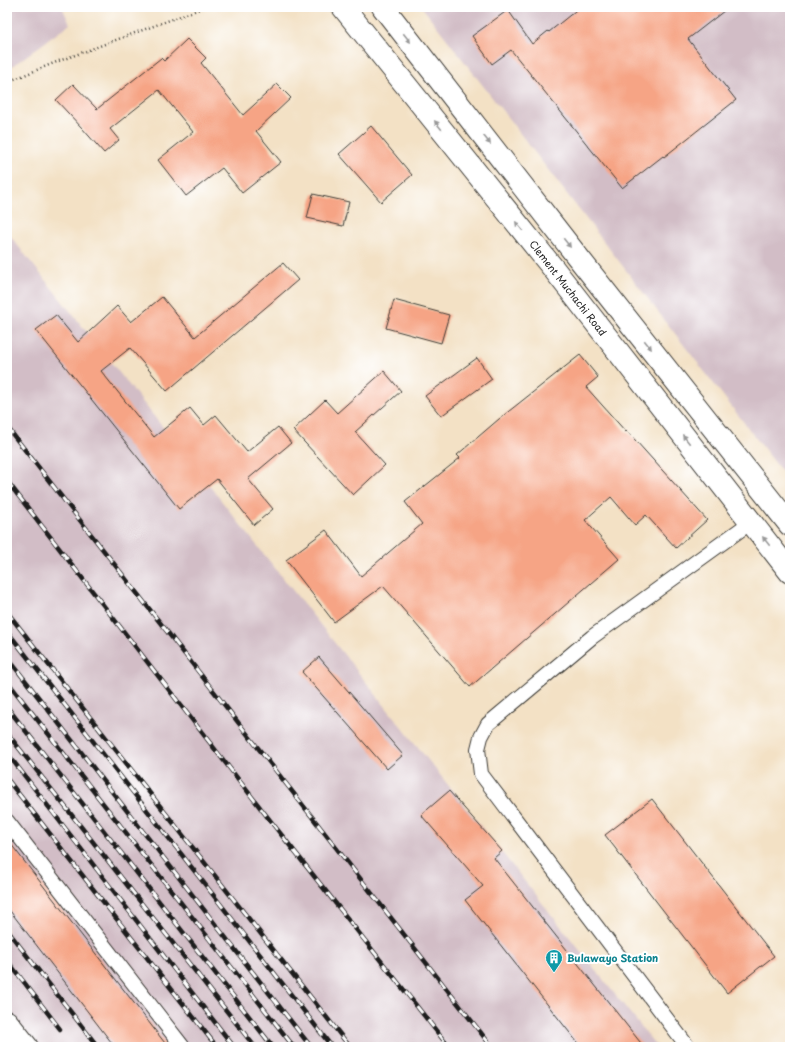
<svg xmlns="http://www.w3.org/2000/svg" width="797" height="1054" font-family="'Playpen Sans',sans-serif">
	<rect width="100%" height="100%" fill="#fff"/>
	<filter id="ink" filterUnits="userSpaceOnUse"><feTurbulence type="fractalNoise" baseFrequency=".025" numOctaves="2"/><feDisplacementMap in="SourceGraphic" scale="8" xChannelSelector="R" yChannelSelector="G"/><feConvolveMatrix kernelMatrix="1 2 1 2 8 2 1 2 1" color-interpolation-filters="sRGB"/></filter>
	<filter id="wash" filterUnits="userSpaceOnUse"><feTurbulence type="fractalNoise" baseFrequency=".012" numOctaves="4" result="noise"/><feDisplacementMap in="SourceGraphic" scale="16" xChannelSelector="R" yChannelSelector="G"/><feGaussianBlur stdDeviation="0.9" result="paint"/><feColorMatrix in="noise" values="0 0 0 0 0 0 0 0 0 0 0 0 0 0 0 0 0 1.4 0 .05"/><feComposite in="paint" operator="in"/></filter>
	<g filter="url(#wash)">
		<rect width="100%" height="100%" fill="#f3e1c5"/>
		<!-- industrial -->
		<g fill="#d2bdc6">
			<polygon points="7,7 62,7 70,24 7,70"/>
			<polygon points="422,7 790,7 790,482"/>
			<polygon points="7,232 657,1047 35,1047 7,1011"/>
		</g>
		<g id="blocks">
			<!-- building -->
			<g fill="#f6a485">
				<polygon points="580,7 729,7 688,39 736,100 664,157 663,156 622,188 511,50 492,64 472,36 508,10 532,44 548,31 549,32"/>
				<polygon points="187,39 206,58 201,63 243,115 277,84 291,98 256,131 281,162 242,193 222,168 186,196 158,160 193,132 159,90 110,129 119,140 104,153 82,128 56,100 73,84 97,109 161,58 164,61"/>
				<polygon points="371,126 412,175 381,202 339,154"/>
				<polygon points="313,194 349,202 343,226 307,218"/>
				<polygon points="283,263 298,280 167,391 130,348 101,371 154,437 190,408 204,425 216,415 247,452 278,427 291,443 248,479 273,509 254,525 217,479 179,509 36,330 56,315 78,342 117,306 131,322 162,297 195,337"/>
				<polygon points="394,300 449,315 441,343 386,328"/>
				<polygon points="580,355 598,377 586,387 626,432 627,431 707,520 676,548 646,515 635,525 611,497 585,520 619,559 470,687 383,586 334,622 286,560 326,530 361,576 422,524 405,502 460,458 457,455 499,419"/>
				<polygon points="477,358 492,379 441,416 425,396"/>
				<polygon points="384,371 401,391 355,432 385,465 353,495 293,430 325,400 337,413"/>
				<polygon points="319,657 403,755 387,769 302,672"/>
				<polygon points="449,791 502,851 494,858 644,1047 581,1047 465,900 483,886 421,815"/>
				<polygon points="652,799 774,956 727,993 605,835"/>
				<polygon points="7,839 168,1047 115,1047 7,907"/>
			</g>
		</g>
	</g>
	<g filter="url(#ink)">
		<use href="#blocks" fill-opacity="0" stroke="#3c3a35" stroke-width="1"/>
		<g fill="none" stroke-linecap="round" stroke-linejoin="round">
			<defs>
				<g id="service">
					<polyline points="7,821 183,1047"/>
					<polyline points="688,1047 481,774 478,749 481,737 488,724 592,637 751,522"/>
				</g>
				<polyline id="minor" points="7,1022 27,1047"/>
				<g id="secondary">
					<polyline points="343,7 540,252 553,268 790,572"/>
					<polyline points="383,7 577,256 790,525"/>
				</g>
			</defs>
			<!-- service casing -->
			<use href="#service" stroke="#3c3a35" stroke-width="16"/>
			<!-- minor casing -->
			<use href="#minor" stroke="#3c3a35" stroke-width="24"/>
			<!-- secondary casing -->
			<use href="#secondary" stroke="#3c3a35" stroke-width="24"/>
			<!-- path -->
			<polyline stroke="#3c3a35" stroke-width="2.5" stroke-dasharray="1 3" stroke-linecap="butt" points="7,82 59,61 205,7"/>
			<!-- service -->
			<use href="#service" stroke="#fff" stroke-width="14"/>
			<!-- minor -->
			<use href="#minor" stroke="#fff" stroke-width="22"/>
			<!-- secondary -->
			<use href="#secondary" stroke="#fff" stroke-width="22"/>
			<defs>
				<g id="rail">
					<polyline points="7,427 492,1047"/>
					<polyline points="7,481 276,828 449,1047"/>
					<polyline points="7,612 350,1047"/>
					<polyline points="7,631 332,1047"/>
					<polyline points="7,657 311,1047"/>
					<polyline points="7,681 294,1047"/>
					<polyline points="7,707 273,1047"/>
					<polyline points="7,733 255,1047"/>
					<polyline points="7,753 234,1047"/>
					<polyline points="7,779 213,1042"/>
					<polyline points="7,930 98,1047"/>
					<polyline points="7,960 60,1029"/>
				</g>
			</defs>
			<!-- rail casing -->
			<use href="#rail" stroke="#1c1c1c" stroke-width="4.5"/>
			<!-- rail -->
			<use href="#rail" stroke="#fff" stroke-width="3" stroke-dasharray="9" stroke-linecap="butt"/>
		</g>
		<!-- one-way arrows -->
		<defs><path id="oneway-solid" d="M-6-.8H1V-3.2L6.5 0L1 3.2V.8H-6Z"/></defs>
		<g fill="#999">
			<use href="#oneway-solid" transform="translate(407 38) rotate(52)"/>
			<use href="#oneway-solid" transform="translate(438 125) rotate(-129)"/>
			<use href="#oneway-solid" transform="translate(487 140) rotate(52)"/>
			<use href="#oneway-solid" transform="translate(519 226) rotate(-129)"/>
			<use href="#oneway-solid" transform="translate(567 243) rotate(52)"/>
			<use href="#oneway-solid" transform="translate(648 345) rotate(52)"/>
			<use href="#oneway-solid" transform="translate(686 439) rotate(-128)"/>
			<use href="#oneway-solid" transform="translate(766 541) rotate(-128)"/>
		</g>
	</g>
	<!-- icons -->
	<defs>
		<symbol id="building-pin" viewBox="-11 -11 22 30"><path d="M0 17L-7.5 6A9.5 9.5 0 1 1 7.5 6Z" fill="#0f9aa8" stroke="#fff"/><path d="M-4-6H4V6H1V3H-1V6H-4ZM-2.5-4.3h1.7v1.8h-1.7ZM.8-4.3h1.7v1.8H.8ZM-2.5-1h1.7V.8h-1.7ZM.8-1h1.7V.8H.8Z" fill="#fff"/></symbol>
	</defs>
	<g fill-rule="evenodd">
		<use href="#building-pin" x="544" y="948" width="20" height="27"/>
	</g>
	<g text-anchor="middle" stroke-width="4" stroke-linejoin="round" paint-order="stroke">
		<!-- street labels -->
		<g font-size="10" fill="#1c1c1c" stroke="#fff">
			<text transform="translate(568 288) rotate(52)" y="4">Clement Muchachi Road</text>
		</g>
		<!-- culture labels -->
		<g font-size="10" font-weight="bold" fill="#0d838f" stroke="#fff" text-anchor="start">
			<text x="567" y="962">Bulawayo Station</text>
		</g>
	</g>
	<!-- margin -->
	<rect width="797" height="1054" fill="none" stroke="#fff" stroke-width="24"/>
</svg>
